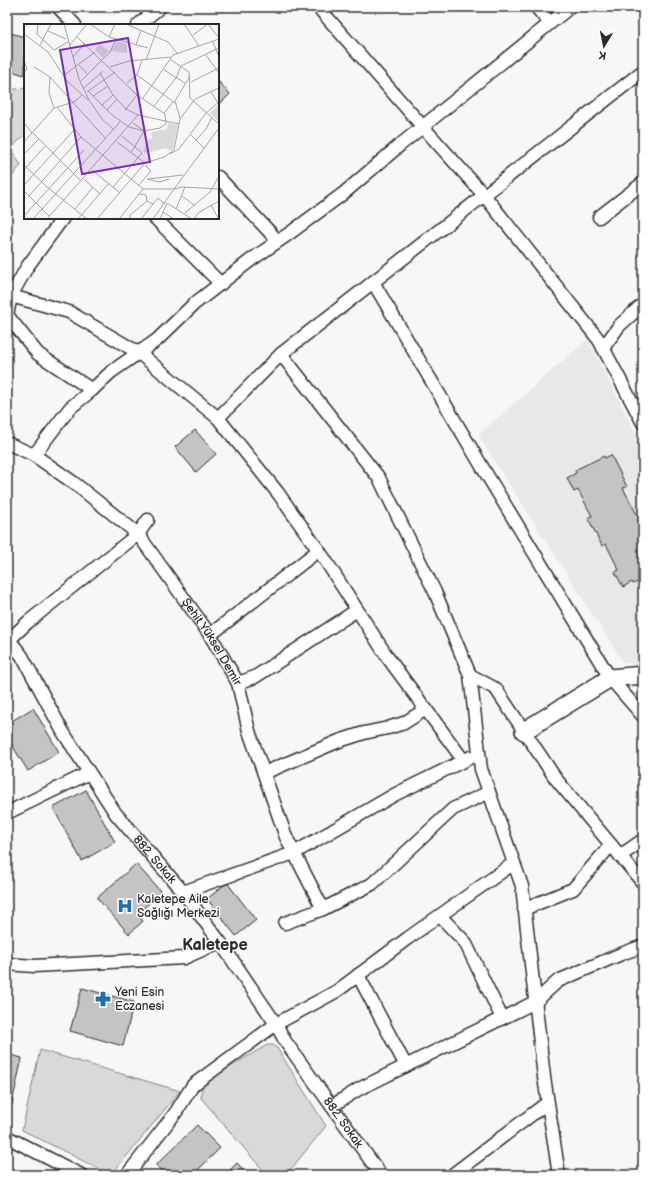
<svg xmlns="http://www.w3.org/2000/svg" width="650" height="1182" font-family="'Balsamiq Sans',sans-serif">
	<rect width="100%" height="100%" fill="#f7f7f7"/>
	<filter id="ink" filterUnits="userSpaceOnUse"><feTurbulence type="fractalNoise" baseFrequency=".025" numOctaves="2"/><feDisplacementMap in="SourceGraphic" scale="8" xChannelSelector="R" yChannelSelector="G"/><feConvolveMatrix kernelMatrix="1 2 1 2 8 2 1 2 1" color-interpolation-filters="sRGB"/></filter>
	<g filter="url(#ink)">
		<!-- built -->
		<polygon fill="#e8e8e8" points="588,339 643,448 643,666 640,667 623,662 478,435"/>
		<!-- green -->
		<g fill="#d9d9d9" stroke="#828282">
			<polygon points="25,88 25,135 10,149 21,165 7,183 7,90"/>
			<polygon points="267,1045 273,1045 277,1048 326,1126 286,1175 267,1175 201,1098 202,1087 210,1079"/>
			<polygon points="40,1050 180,1091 111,1175 22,1130"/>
		</g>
		<!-- building -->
		<g fill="#c4c4c4" stroke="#2b2b2b">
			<polygon points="7,32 25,37 25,75 7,70"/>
			<polygon points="218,81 230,94 218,106"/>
			<polygon points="195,430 216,454 196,472 175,447"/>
			<polygon points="611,455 627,487 623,488 643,526 643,579 633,584 632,582 623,587 615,572 619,570 606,544 602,546 588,518 592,516 578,490 574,492 567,478 576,473 575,470 604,456 605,458"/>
			<polygon points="33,708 59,752 28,771 7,737 7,724"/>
			<polygon points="86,790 115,842 82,861 53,808"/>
			<polygon points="136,864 162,893 137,913 143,921 129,934 97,898"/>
			<polygon points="228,884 256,920 236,936 207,899 224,885"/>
			<polygon points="82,988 134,1002 123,1046 70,1031"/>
			<polygon points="7,1054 22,1058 11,1108 7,1107"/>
			<polygon points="197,1125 220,1148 193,1175 167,1175 156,1165"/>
			<polygon points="237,1163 249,1175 225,1175"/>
		</g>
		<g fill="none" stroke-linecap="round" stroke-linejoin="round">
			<defs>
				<g id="street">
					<polyline points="58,7 75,25"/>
					<polyline points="318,7 423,127 484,195 599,340 643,423"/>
					<polyline points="536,7 550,23"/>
					<polyline points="138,25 160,7"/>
					<polyline points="218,177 278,241"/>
					<polyline points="599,217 643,183"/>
					<polyline points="63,218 27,267 11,296 7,315 38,354 92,390"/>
					<polyline points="155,218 221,284"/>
					<polyline points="373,282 484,470 610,678 643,716"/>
					<polyline points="7,295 69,312 139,353 218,418 278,493 324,558 388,658 464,761"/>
					<polyline points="603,348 619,326 643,304"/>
					<polyline points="281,354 379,478 435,592 470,675 481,769 522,886 544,1077 559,1175"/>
					<polyline points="218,418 281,354 643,71"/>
					<path id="s1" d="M 7,443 L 34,455 L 74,483 L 138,534 L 210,635 L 238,683 L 249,731 L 286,837 L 323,909"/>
					<polyline points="34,455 70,408 92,390 111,372 157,340 194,304 251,260 290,233 344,193 400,145 570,7"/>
					<polyline points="210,635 319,550"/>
					<path id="s2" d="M 7,637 L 22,656 L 63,732 L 116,814 L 183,892 L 220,942 L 276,1024 L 285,1041 L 381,1175"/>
					<polyline points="10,639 28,622 138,534 148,520"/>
					<polyline points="470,675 496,689 556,779 643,883"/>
					<polyline points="238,683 255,677 357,610"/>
					<polyline points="264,773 339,741 364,733 388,728 404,723 426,709"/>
					<polyline points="7,813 89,773"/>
					<polyline points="620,856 643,840"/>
					<polyline points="183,892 294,853 394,795 471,757"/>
					<polyline points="524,909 573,889 611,845"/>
					<polyline points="440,916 465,942 502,1018"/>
					<polyline points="285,923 323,909 372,884 453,809 489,792"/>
					<polyline points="7,964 34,966 184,958 220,942"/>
					<polyline points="358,975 406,1066"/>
					<polyline points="332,1106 359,1089 535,1002 558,981 621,954 643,946"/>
					<polyline points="7,1137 81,1175"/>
					<polyline points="127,1175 176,1112 193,1085 276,1024 337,991 408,938 514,863"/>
					<polyline points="452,1175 547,1103"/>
				</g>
				<polyline id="secondary" points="524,731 610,678 643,675"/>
			</defs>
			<!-- street casing -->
			<use href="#street" stroke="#2b2b2b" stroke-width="15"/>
			<!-- secondary casing -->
			<use href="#secondary" stroke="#2b2b2b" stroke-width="20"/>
			<!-- street -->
			<use href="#street" stroke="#fff" stroke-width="12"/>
			<!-- secondary -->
			<use href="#secondary" stroke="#fff" stroke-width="17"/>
		</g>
	</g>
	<!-- icons -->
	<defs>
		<symbol id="hospital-bare" viewBox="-9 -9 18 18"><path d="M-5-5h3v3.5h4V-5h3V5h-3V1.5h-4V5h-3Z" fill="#1f6fb2" stroke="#fff" stroke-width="2.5" paint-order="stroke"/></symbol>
		<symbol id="pharmacy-bare" viewBox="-9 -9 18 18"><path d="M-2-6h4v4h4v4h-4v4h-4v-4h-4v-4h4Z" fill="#1f6fb2" stroke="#fff" stroke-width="2.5" paint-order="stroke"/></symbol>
	</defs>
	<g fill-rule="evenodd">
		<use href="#hospital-bare" x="114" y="895" width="22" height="22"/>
		<use href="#pharmacy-bare" x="92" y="988" width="22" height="22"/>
	</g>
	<g text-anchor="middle" stroke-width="3" stroke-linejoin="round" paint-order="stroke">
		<!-- street labels -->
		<g font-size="12" fill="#2b2b2b" stroke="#fff">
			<text dy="4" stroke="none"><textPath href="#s1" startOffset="291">Şehit Yüksel Demir</textPath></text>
			<text dy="4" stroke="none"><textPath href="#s2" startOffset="268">882. Sokak</textPath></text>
			<text dy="4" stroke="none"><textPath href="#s2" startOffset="592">882. Sokak</textPath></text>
		</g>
		<!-- poi labels -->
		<g font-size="12" fill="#2b2b2b" stroke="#fff" text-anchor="start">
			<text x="137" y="903">Kaletepe Aile<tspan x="137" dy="14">Sağlığı Merkezi</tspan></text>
			<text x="115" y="996">Yeni Esin<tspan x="115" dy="14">Eczanesi</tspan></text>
		</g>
		<!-- district labels -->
		<g font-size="16" font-weight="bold" fill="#2b2b2b" stroke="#fff">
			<text x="215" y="950">Kaletepe</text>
		</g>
	</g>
	<!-- overview -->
	<g transform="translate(24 24)">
		<rect width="195" height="195" fill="#f7f7f7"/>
		<path d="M 93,17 L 103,20 L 103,29 L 87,27 ZM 75,19 L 85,27 L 79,34 L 71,26 ZM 195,80 L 195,98 L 186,89 ZM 144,99 L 154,101 L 149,125 L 146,127 L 142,124 L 122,129 L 119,128 L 124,115 L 128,114 L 127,108 L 143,105 Z" fill="#d9d9d9"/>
		<path fill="none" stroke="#a5a5a5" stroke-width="1" d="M 14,0 L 13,10 L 30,26 L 44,18M 40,0 L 55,55 L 65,76 L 78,95 L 90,106M 66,0 L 85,13 L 124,24M 102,0 L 144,18 L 153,29M 160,0 L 175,22M 184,0 L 195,14M 24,7 L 42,15M 0,10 L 24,28 L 43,57 L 64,76M 169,11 L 184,0M 53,13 L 113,71 L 141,90 L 142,100 L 136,104 L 120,107 L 105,103 L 88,91 L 64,67M 85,13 L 91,0M 189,18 L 195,33M 16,21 L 27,0M 112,21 L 117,6M 45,22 L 63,0M 182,31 L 195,49M 49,33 L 61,19M 0,36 L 3,45 L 0,48M 122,36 L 135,0M 147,36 L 165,48 L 166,74 L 195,100M 55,41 L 63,50M 10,43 L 26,53 L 82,115M 86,43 L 105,37 L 147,33M 140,46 L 161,59M 76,49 L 89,71 L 102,85 L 114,91 L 155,100M 113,51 L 151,79M 39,52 L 71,28M 26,53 L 25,69 L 30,84M 57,57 L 86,28 L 92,15M 167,58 L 195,44M 103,59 L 113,51 L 118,36M 60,64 L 79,47M 63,68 L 91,48M 187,68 L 194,79M 69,72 L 84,62M 119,74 L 149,31 L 195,15M 78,81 L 89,71M 130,82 L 152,54 L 157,42 L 195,24M 33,83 L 57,113 L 119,165 L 150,165 L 195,104M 83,86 L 93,75M 101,86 L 113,71M 140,89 L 149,78M 156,94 L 151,77 L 166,52M 0,99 L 8,109M 9,109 L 57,157M 167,111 L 180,124M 172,116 L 182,105 L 188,93M 0,118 L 30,84 L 50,78 L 58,71M 93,118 L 121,139M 107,129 L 120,107 L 109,99M 0,130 L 15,115M 146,130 L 155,125 L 182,89 L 195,78M 121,139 L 140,133 L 150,126 L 156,95 L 171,75 L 195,64M 0,141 L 23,163 L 63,195M 0,146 L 21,122M 68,146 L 96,169M 60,155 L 76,170M 123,155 L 135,158 L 145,155M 124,155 L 159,151M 0,161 L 51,105M 114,162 L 127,147 L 121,141M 89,163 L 118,129 L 98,112M 0,167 L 25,192M 115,170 L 122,171 L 123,177M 5,172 L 57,113M 158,172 L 170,181M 143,179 L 168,195M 187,181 L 194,194M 51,185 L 69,163M 152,185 L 161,163M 139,188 L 150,195M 161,189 L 186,168 L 195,152M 0,192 L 60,126M 9,195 L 96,98M 23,195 L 114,91M 54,195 L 85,159M 73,195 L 121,139M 95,195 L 119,165M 106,195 L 106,191 L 123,177 L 129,180 L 134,174 L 141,180M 117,195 L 129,180M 129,195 L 150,165 L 158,163 L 195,165M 136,195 L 143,179M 170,195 L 174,189 L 195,177"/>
		<path fill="#7b2cbf" fill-opacity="0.15" stroke="#7b2cbf" stroke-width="2" d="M 104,14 L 126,138 L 58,150 L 36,26 Z"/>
		<rect width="195" height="195" fill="none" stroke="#2b2b2b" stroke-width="2"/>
	</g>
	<!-- margin -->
	<rect width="650" height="1182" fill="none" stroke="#fff" stroke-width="24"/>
	<rect x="12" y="12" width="626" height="1158" fill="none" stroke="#2b2b2b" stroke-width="1.5" filter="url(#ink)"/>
	<!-- north arrow -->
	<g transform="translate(604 46) rotate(190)" stroke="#ffffff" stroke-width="3" paint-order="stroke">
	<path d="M0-3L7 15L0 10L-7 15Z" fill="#2b2b2b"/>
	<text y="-6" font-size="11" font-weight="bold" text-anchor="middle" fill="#2b2b2b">K</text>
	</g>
</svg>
